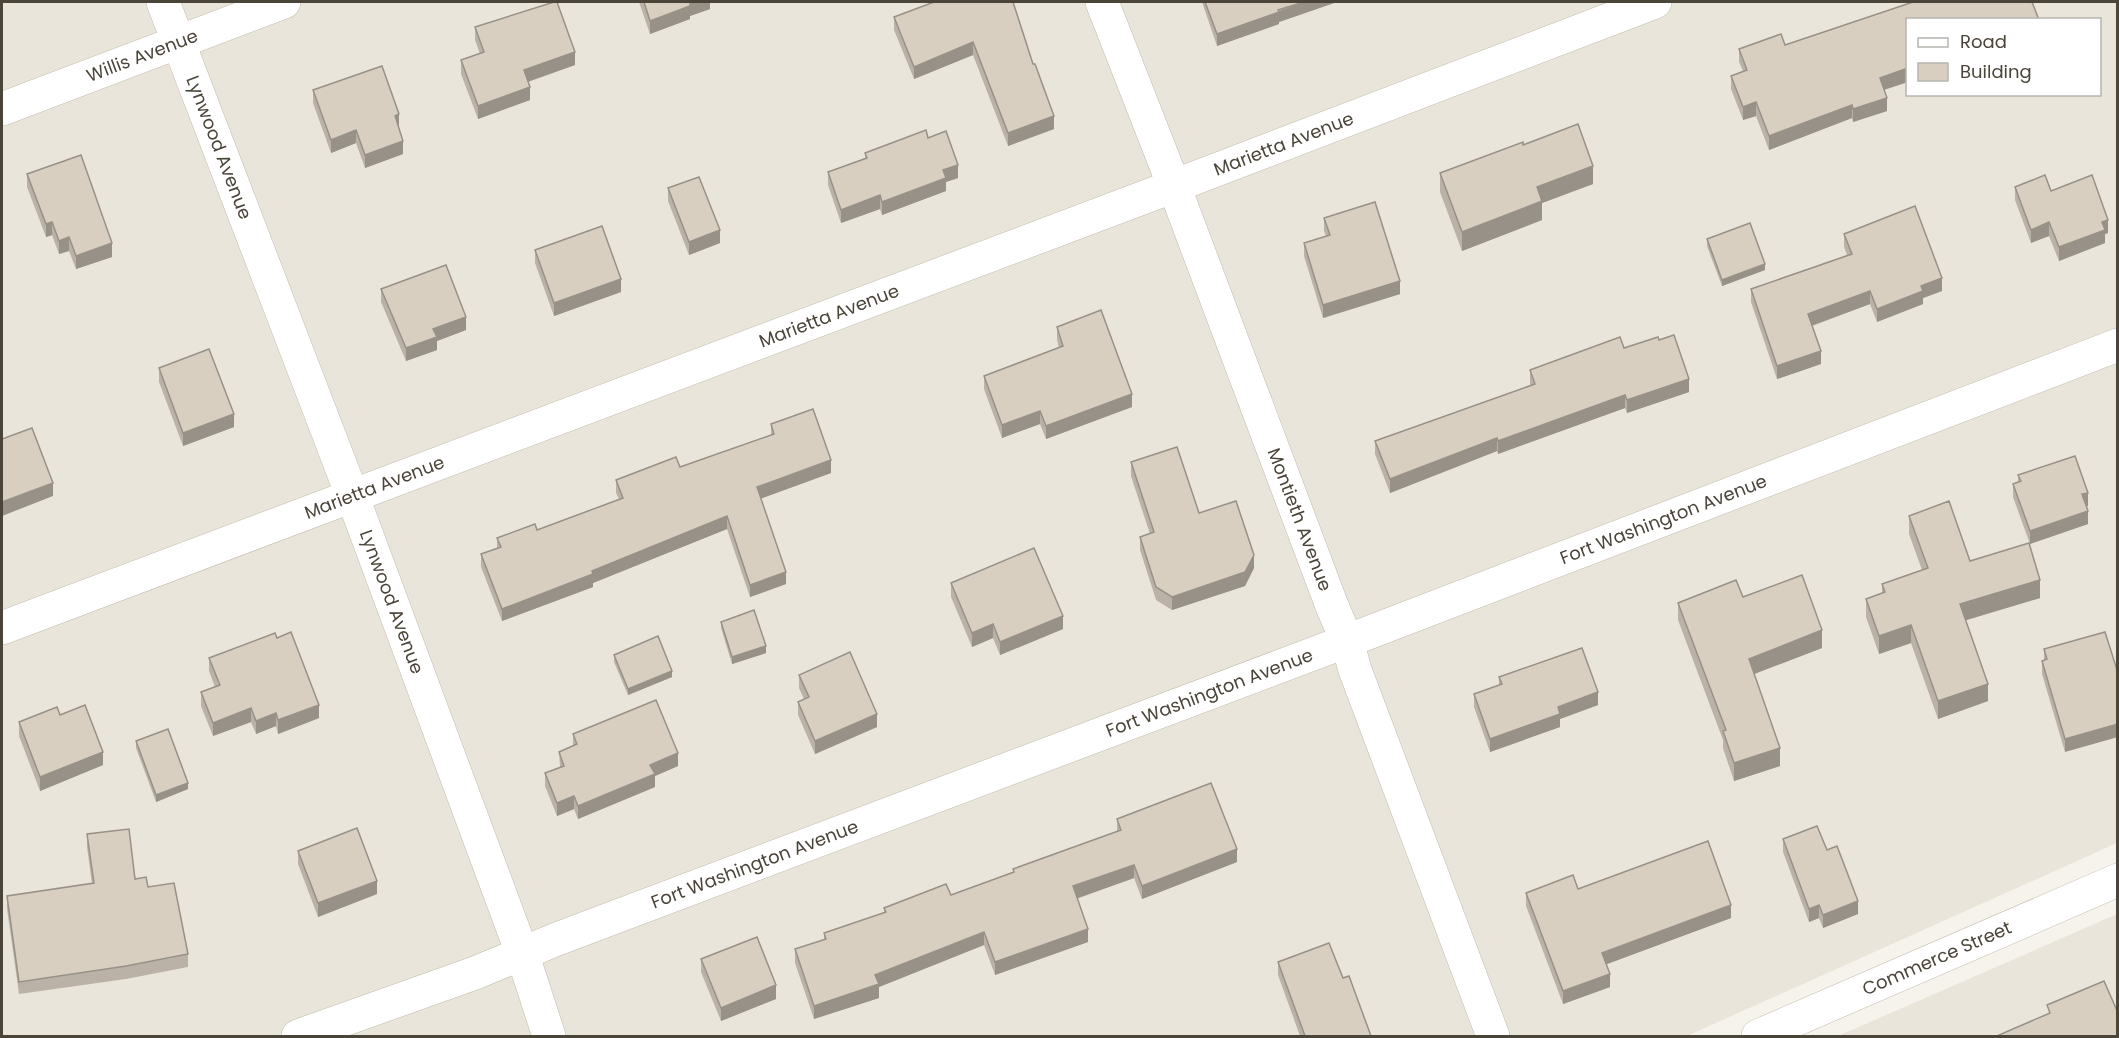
<svg xmlns="http://www.w3.org/2000/svg" width="2119" height="1038" font-family="Poppins,sans-serif">
	<rect width="100%" height="100%" fill="#f6f3ec"/>
	<!-- residential -->
	<g fill="#eae5da" fill-rule="evenodd">
		<path d="M 2,2 L 2117,2 L 2117,843 L 1687,1036 L 2,1036 ZM 1908,20 L 2100,20 L 2100,94 L 1908,94 Z"/>
		<polygon points="2117,914 2117,1036 1838,1036 2003,964"/>
	</g>
	<g fill="none" stroke-linecap="round" stroke-linejoin="round">
		<defs>
			<g id="minor">
				<path id="s1" d="M 163,2 L 352,495 L 522,953 L 549,1036"/>
				<path id="s2" d="M 1102,2 L 1174,186 L 1332,606 L 1347,641 L 1355,670 L 1493,1036"/>
				<path id="s3" d="M 2,109 L 284,2"/>
				<path id="s4" d="M 2,628 L 1174,186 L 1655,2"/>
				<path id="s5" d="M 298,1036 L 475,973 L 557,939 L 1347,641 L 2118,345"/>
			</g>
			<g id="tertiary">
				<path id="s6" d="M 1758,1036 L 2118,880"/>
			</g>
		</defs>
		<!-- minor casing -->
		<use href="#minor" stroke="#c2bbae" stroke-width="34"/>
		<!-- tertiary casing -->
		<use href="#tertiary" stroke="#c2bbae" stroke-width="34"/>
		<!-- minor -->
		<use href="#minor" stroke="#fff" stroke-width="33"/>
		<!-- tertiary -->
		<use href="#tertiary" stroke="#fff" stroke-width="33"/>
	</g>
	<!-- wall -->
	<g fill="#bab2a6">
		<polygon points="639,2 710,2 710,9 690,16 690,19 650,34"/>
		<polygon points="934,2 1054,129 1008,146 973,55 914,79 894,30 894,17"/>
		<polygon points="1202,2 1337,2 1279,22 1279,24 1217,46"/>
		<polygon points="1908,20 1908,82 1884,90 1887,111 1853,122 1852,118 1769,150 1756,116 1743,120 1731,89 1731,76 1743,71 1739,62 1739,49 1785,45"/>
		<polygon points="475,27 575,65 528,82 530,100 478,119 461,74 461,60 480,54 475,40"/>
		<polygon points="313,90 399,127 403,154 365,168 356,143 331,153 313,103"/>
		<polygon points="928,138 958,178 946,182 946,191 882,215 880,209 841,223 828,185 828,172 865,158 865,153"/>
		<polygon points="1523,145 1593,184 1542,203 1542,220 1462,251 1440,192 1440,173"/>
		<polygon points="27,174 112,257 76,269 69,251 59,254 52,235 46,237 27,187"/>
		<polygon points="2015,187 2051,191 2108,233 2105,234 2105,243 2059,261 2049,236 2031,243 2015,200"/>
		<polygon points="668,188 720,243 689,255 668,201"/>
		<polygon points="1324,218 1400,294 1323,318 1304,256 1304,243 1326,236 1324,231"/>
		<polygon points="1844,234 1942,291 1923,298 1923,304 1877,322 1870,304 1812,326 1821,364 1777,379 1751,302 1751,289 1847,255 1844,247"/>
		<polygon points="1707,239 1765,270 1722,286 1707,246"/>
		<polygon points="535,250 621,292 554,316 535,263"/>
		<polygon points="381,289 466,330 437,341 437,350 406,361 381,302"/>
		<polygon points="1057,327 1132,407 1046,439 1040,424 1002,438 984,389 984,376 1059,348 1057,340"/>
		<polygon points="1659,340 1689,392 1627,413 1625,408 1498,454 1497,451 1390,493 1375,454 1375,441 1530,385 1530,370"/>
		<polygon points="159,368 234,427 183,446 159,382"/>
		<polygon points="771,424 831,473 761,498 786,584 750,597 727,529 593,583 593,587 502,621 481,567 481,554 497,548 497,538 537,530 619,499 616,493 616,480 680,467 771,435"/>
		<polygon points="1131,462 1199,513 1254,568 1245,586 1172,610 1156,600 1140,550 1140,537 1150,534 1131,476"/>
		<polygon points="2018,475 2088,506 2086,506 2088,524 2030,544 2013,497 2013,484 2018,482"/>
		<polygon points="1909,516 1970,561 2040,598 1966,620 1988,701 1938,719 1911,643 1879,654 1866,617 1866,599 1882,593 1882,584 1922,570 1909,534"/>
		<polygon points="951,583 1063,629 1000,655 993,638 972,647 951,597"/>
		<polygon points="1743,597 1822,648 1754,674 1780,766 1734,781 1723,748 1723,740 1678,620 1678,603"/>
		<polygon points="721,622 766,653 732,664 721,628"/>
		<polygon points="2044,649 2118,673 2065,752 2042,674 2042,661 2044,660"/>
		<polygon points="614,655 672,677 628,695 614,662"/>
		<polygon points="209,658 319,718 278,734 276,726 256,734 251,722 213,736 201,706 201,692 215,687 209,671"/>
		<polygon points="799,675 877,727 815,754 798,715 798,702 804,699 799,688"/>
		<polygon points="1499,677 1598,705 1560,719 1560,727 1490,752 1474,707 1474,694 1499,685"/>
		<polygon points="60,715 103,765 40,791 19,736 19,722"/>
		<polygon points="573,734 678,766 655,776 655,787 578,819 574,809 557,816 545,786 545,773 560,767 559,752 573,746"/>
		<polygon points="136,741 188,789 156,802 136,748"/>
		<polygon points="1117,819 1237,862 1142,899 1134,878 1077,898 1088,942 995,975 984,945 879,987 879,998 814,1019 795,963 795,949 824,940 824,933 884,913 884,908 951,895 1013,872 1013,869 1117,832"/>
		<polygon points="87,834 135,879 148,887 188,954 188,967 126,979 19,994 7,909 7,896 92,884 87,847"/>
		<polygon points="1783,839 1827,850 1858,914 1823,928 1819,918 1809,922 1783,852"/>
		<polygon points="298,851 377,894 318,917 298,864"/>
		<polygon points="1578,889 1731,918 1606,964 1610,987 1563,1004 1526,906 1526,893"/>
		<polygon points="701,959 776,999 721,1021 701,972"/>
		<polygon points="1278,962 1343,978 1371,1036 1300,1036 1278,975"/>
	</g>
	<!-- shaded-wall -->
	<g fill="#979187">
		<polygon points="694,2 710,2 710,9 690,16 690,19 650,34 650,21"/>
		<polygon points="1304,2 1337,2 1279,22 1279,24 1217,46 1217,34"/>
		<polygon points="973,42 973,55 914,79 914,67"/>
		<polygon points="575,52 575,65 524,83 524,70"/>
		<polygon points="1908,68 1908,82 1880,91 1880,78"/>
		<polygon points="530,87 530,100 478,119 478,106"/>
		<polygon points="1887,98 1887,111 1853,122 1853,109"/>
		<polygon points="1756,102 1756,116 1743,120 1743,107"/>
		<polygon points="1852,105 1852,118 1769,150 1769,136"/>
		<polygon points="399,114 399,127 395,129 395,116"/>
		<polygon points="1054,116 1054,129 1008,146 1008,133"/>
		<polygon points="356,130 356,143 331,153 331,140"/>
		<polygon points="403,141 403,154 365,168 365,155"/>
		<polygon points="958,165 958,178 946,182 946,191 882,215 882,202 943,170"/>
		<polygon points="1593,166 1593,184 1542,203 1542,220 1462,251 1462,232 1537,187"/>
		<polygon points="880,195 880,209 841,223 841,210"/>
		<polygon points="2108,220 2108,233 2105,234 2105,243 2059,261 2059,247 2102,222"/>
		<polygon points="52,222 52,235 46,237 46,224"/>
		<polygon points="2049,222 2049,236 2031,243 2031,230"/>
		<polygon points="720,230 720,243 689,255 689,242"/>
		<polygon points="69,237 69,251 59,254 59,241"/>
		<polygon points="112,243 112,257 76,269 76,256"/>
		<polygon points="1765,264 1765,270 1722,286 1722,280"/>
		<polygon points="1942,278 1942,291 1923,298 1923,304 1877,322 1877,309 1921,286"/>
		<polygon points="621,279 621,292 554,316 554,303"/>
		<polygon points="1400,281 1400,294 1323,318 1323,305"/>
		<polygon points="1870,291 1870,304 1808,327 1808,314"/>
		<polygon points="466,317 466,330 437,341 437,350 406,361 406,348 433,329"/>
		<polygon points="1821,351 1821,364 1777,379 1777,366"/>
		<polygon points="1689,379 1689,392 1627,413 1627,400"/>
		<polygon points="1132,394 1132,407 1046,439 1046,426"/>
		<polygon points="1625,395 1625,408 1498,454 1498,441"/>
		<polygon points="1040,411 1040,424 1002,438 1002,425"/>
		<polygon points="234,414 234,427 183,446 183,433"/>
		<polygon points="1497,438 1497,451 1390,493 1390,479"/>
		<polygon points="831,460 831,473 757,500 757,487"/>
		<polygon points="53,483 53,496 2,516 2,502"/>
		<polygon points="2088,493 2088,506 2082,508 2082,494"/>
		<polygon points="2088,511 2088,524 2030,544 2030,531"/>
		<polygon points="727,516 727,529 593,583 593,587 502,621 502,609 592,571"/>
		<polygon points="1254,555 1254,568 1245,586 1172,610 1172,597"/>
		<polygon points="786,572 786,584 750,597 750,585"/>
		<polygon points="2040,580 2040,598 1960,622 1960,604"/>
		<polygon points="1063,616 1063,629 1000,655 1000,642"/>
		<polygon points="993,624 993,638 972,647 972,633"/>
		<polygon points="1911,625 1911,643 1879,654 1879,636"/>
		<polygon points="1822,630 1822,648 1749,676 1749,659"/>
		<polygon points="766,646 766,653 732,664 732,657"/>
		<polygon points="672,671 672,677 628,695 628,689"/>
		<polygon points="1988,684 1988,701 1938,719 1938,701"/>
		<polygon points="1598,692 1598,705 1560,719 1560,727 1490,752 1490,739 1558,707"/>
		<polygon points="319,705 319,718 278,734 278,720"/>
		<polygon points="251,708 251,722 213,736 213,723"/>
		<polygon points="276,713 276,726 256,734 256,721"/>
		<polygon points="877,714 877,727 815,754 815,741"/>
		<polygon points="2118,724 2118,737 2065,752 2065,739"/>
		<polygon points="1780,748 1780,766 1734,781 1734,763"/>
		<polygon points="103,752 103,765 40,791 40,777"/>
		<polygon points="678,753 678,766 655,776 655,787 578,819 578,806 650,765"/>
		<polygon points="188,783 188,789 156,802 156,795"/>
		<polygon points="574,796 574,809 557,816 557,803"/>
		<polygon points="1237,849 1237,862 1142,899 1142,886"/>
		<polygon points="1134,865 1134,878 1073,900 1073,886"/>
		<polygon points="377,881 377,894 318,917 318,903"/>
		<polygon points="1858,901 1858,914 1823,928 1823,915"/>
		<polygon points="1731,905 1731,918 1602,966 1602,953"/>
		<polygon points="1819,905 1819,918 1809,922 1809,909"/>
		<polygon points="1088,929 1088,942 995,975 995,962"/>
		<polygon points="984,932 984,945 879,987 879,998 814,1019 814,1006 875,975"/>
		<polygon points="1610,974 1610,987 1563,1004 1563,991"/>
		<polygon points="776,985 776,999 721,1021 721,1008"/>
	</g>
	<!-- building -->
	<g fill="#d8cfc1" stroke="#979187" stroke-width="1.5">
		<polygon points="554,2 557,2 575,52 524,70 530,87 478,106 461,60 484,52 475,27"/>
		<polygon points="644,2 694,2 690,3 690,6 650,21"/>
		<polygon points="934,2 1013,2 1033,64 1035,64 1054,116 1008,133 973,42 914,67 894,17"/>
		<polygon points="1205,2 1304,2 1278,10 1279,12 1217,34"/>
		<polygon points="1913,2 2032,2 2039,20 1908,20 1908,68 1880,78 1887,98 1853,109 1852,105 1769,136 1756,102 1743,107 1731,76 1747,70 1739,49 1781,34 1785,45"/>
		<polygon points="382,66 399,114 395,116 403,141 365,155 356,130 331,140 313,90"/>
		<polygon points="1578,124 1593,166 1537,187 1542,201 1462,232 1440,173 1523,142 1523,145"/>
		<polygon points="926,130 928,138 946,131 958,165 943,170 946,178 882,202 880,195 841,210 828,172 867,158 865,153"/>
		<polygon points="81,155 112,243 76,256 69,237 59,241 52,222 46,224 27,174"/>
		<polygon points="2045,175 2051,191 2092,175 2108,220 2102,222 2105,230 2059,247 2049,222 2031,230 2015,187"/>
		<polygon points="699,177 720,230 689,242 668,188"/>
		<polygon points="1375,202 1400,281 1323,305 1304,243 1330,235 1324,218"/>
		<polygon points="1915,206 1942,278 1921,286 1923,291 1877,309 1870,291 1808,314 1821,351 1777,366 1751,289 1852,254 1844,234"/>
		<polygon points="1750,223 1765,264 1722,280 1707,239"/>
		<polygon points="602,226 621,279 554,303 535,250"/>
		<polygon points="446,265 466,317 433,329 437,337 406,348 381,289"/>
		<polygon points="1101,310 1132,394 1046,426 1040,411 1002,425 984,376 1063,346 1057,327"/>
		<polygon points="1674,335 1689,379 1627,400 1625,395 1498,441 1497,438 1390,479 1375,441 1535,384 1530,370 1620,337 1624,348 1658,337 1659,340"/>
		<polygon points="209,349 234,414 183,433 159,368"/>
		<polygon points="813,409 831,460 757,487 786,572 750,585 727,516 592,571 593,574 502,609 481,554 501,547 497,538 535,524 537,530 623,498 616,480 676,457 680,467 774,434 771,424"/>
		<polygon points="32,428 53,483 2,502 2,439"/>
		<polygon points="1177,447 1199,513 1236,501 1254,555 1245,572 1172,597 1156,587 1140,537 1154,532 1131,462"/>
		<polygon points="2075,456 2088,493 2082,494 2088,511 2030,531 2013,484 2021,481 2018,475"/>
		<polygon points="1949,501 1970,561 2029,543 2040,580 1960,604 1988,684 1938,701 1911,625 1879,636 1866,599 1885,592 1882,584 1928,568 1909,516"/>
		<polygon points="1034,548 1063,616 1000,642 993,624 972,633 951,583"/>
		<polygon points="1802,575 1822,630 1749,659 1780,748 1734,763 1723,731 1726,730 1678,603 1736,580 1743,597"/>
		<polygon points="754,610 766,646 732,657 721,622"/>
		<polygon points="291,632 319,705 278,720 276,713 256,721 251,708 213,723 201,692 220,685 209,658 275,633 277,638"/>
		<polygon points="2105,632 2118,673 2118,724 2065,739 2042,661 2047,659 2044,649"/>
		<polygon points="658,636 672,671 628,689 614,655"/>
		<polygon points="1582,648 1598,692 1558,707 1560,714 1490,739 1474,694 1502,684 1499,677"/>
		<polygon points="850,652 877,714 815,741 798,702 809,697 799,675"/>
		<polygon points="656,700 678,753 650,765 655,774 578,806 574,796 557,803 545,773 564,766 559,752 577,744 573,734"/>
		<polygon points="85,705 103,752 40,777 19,722 57,707 60,715"/>
		<polygon points="168,729 188,783 156,795 136,741"/>
		<polygon points="1211,783 1237,849 1142,886 1134,865 1073,886 1088,929 995,962 984,932 875,975 879,984 814,1006 795,949 826,939 824,933 886,912 884,908 946,884 951,895 1014,872 1013,869 1121,830 1117,819"/>
		<polygon points="1817,826 1827,850 1837,846 1858,901 1823,915 1819,905 1809,909 1783,839"/>
		<polygon points="357,828 377,881 318,903 298,851"/>
		<polygon points="129,829 135,879 146,877 148,887 174,883 188,954 126,966 19,982 7,896 94,883 87,834"/>
		<polygon points="1708,841 1731,905 1602,953 1610,974 1563,991 1526,893 1573,875 1578,889"/>
		<polygon points="757,937 776,985 721,1008 701,959"/>
		<polygon points="1329,943 1343,978 1349,976 1371,1036 1305,1036 1278,962"/>
		<polygon points="2104,981 2118,1013 2118,1036 2000,1036 1999,1035 2050,1013 2047,1005"/>
	</g>
	<g text-anchor="middle" stroke-width="4.5" stroke-linejoin="round" paint-order="stroke">
		<!-- street labels -->
		<g font-size="18" fill="#4b4439" stroke="#fff">
			<text dy="6" stroke="none"><textPath href="#s3" startOffset="150">Willis Avenue</textPath></text>
			<text dy="6" stroke="none"><textPath href="#s4" startOffset="1370">Marietta Avenue</textPath></text>
			<text dy="6" stroke="none"><textPath href="#s1" startOffset="156">Lynwood Avenue</textPath></text>
			<text dy="6" stroke="none"><textPath href="#s4" startOffset="884">Marietta Avenue</textPath></text>
			<text dy="6" stroke="none"><textPath href="#s4" startOffset="398">Marietta Avenue</textPath></text>
			<text dy="6" stroke="none"><textPath href="#s2" startOffset="554">Montieth Avenue</textPath></text>
			<text dy="6" stroke="none"><textPath href="#s5" startOffset="1460">Fort Washington Avenue</textPath></text>
			<text dy="6" stroke="none"><textPath href="#s1" startOffset="642">Lynwood Avenue</textPath></text>
			<text dy="6" stroke="none"><textPath href="#s5" startOffset="974">Fort Washington Avenue</textPath></text>
			<text dy="6" stroke="none"><textPath href="#s5" startOffset="488">Fort Washington Avenue</textPath></text>
			<text dy="6" stroke="none"><textPath href="#s6" startOffset="195">Commerce Street</textPath></text>
		</g>
	</g>
	<!-- border -->
	<rect width="2119" height="1038" fill="none" stroke="#4b4439" stroke-width="6"/>
	<!-- legend -->
	<rect x="1906" y="18" width="195" height="78" fill="#ffffff" stroke="#b7b4b0" stroke-width="1.5"/>
	<rect x="1918" y="38" width="30" height="9" fill="#ffffff" stroke="#b7b4b0" stroke-width="1.5"/>
	<text x="1960" y="48" font-size="18" fill="#4b4439">Road</text>
	<rect x="1918" y="63" width="30" height="18" fill="#d8cfc1" stroke="#b7b4b0" stroke-width="1.5"/>
	<text x="1960" y="78" font-size="18" fill="#4b4439">Building</text>
</svg>
